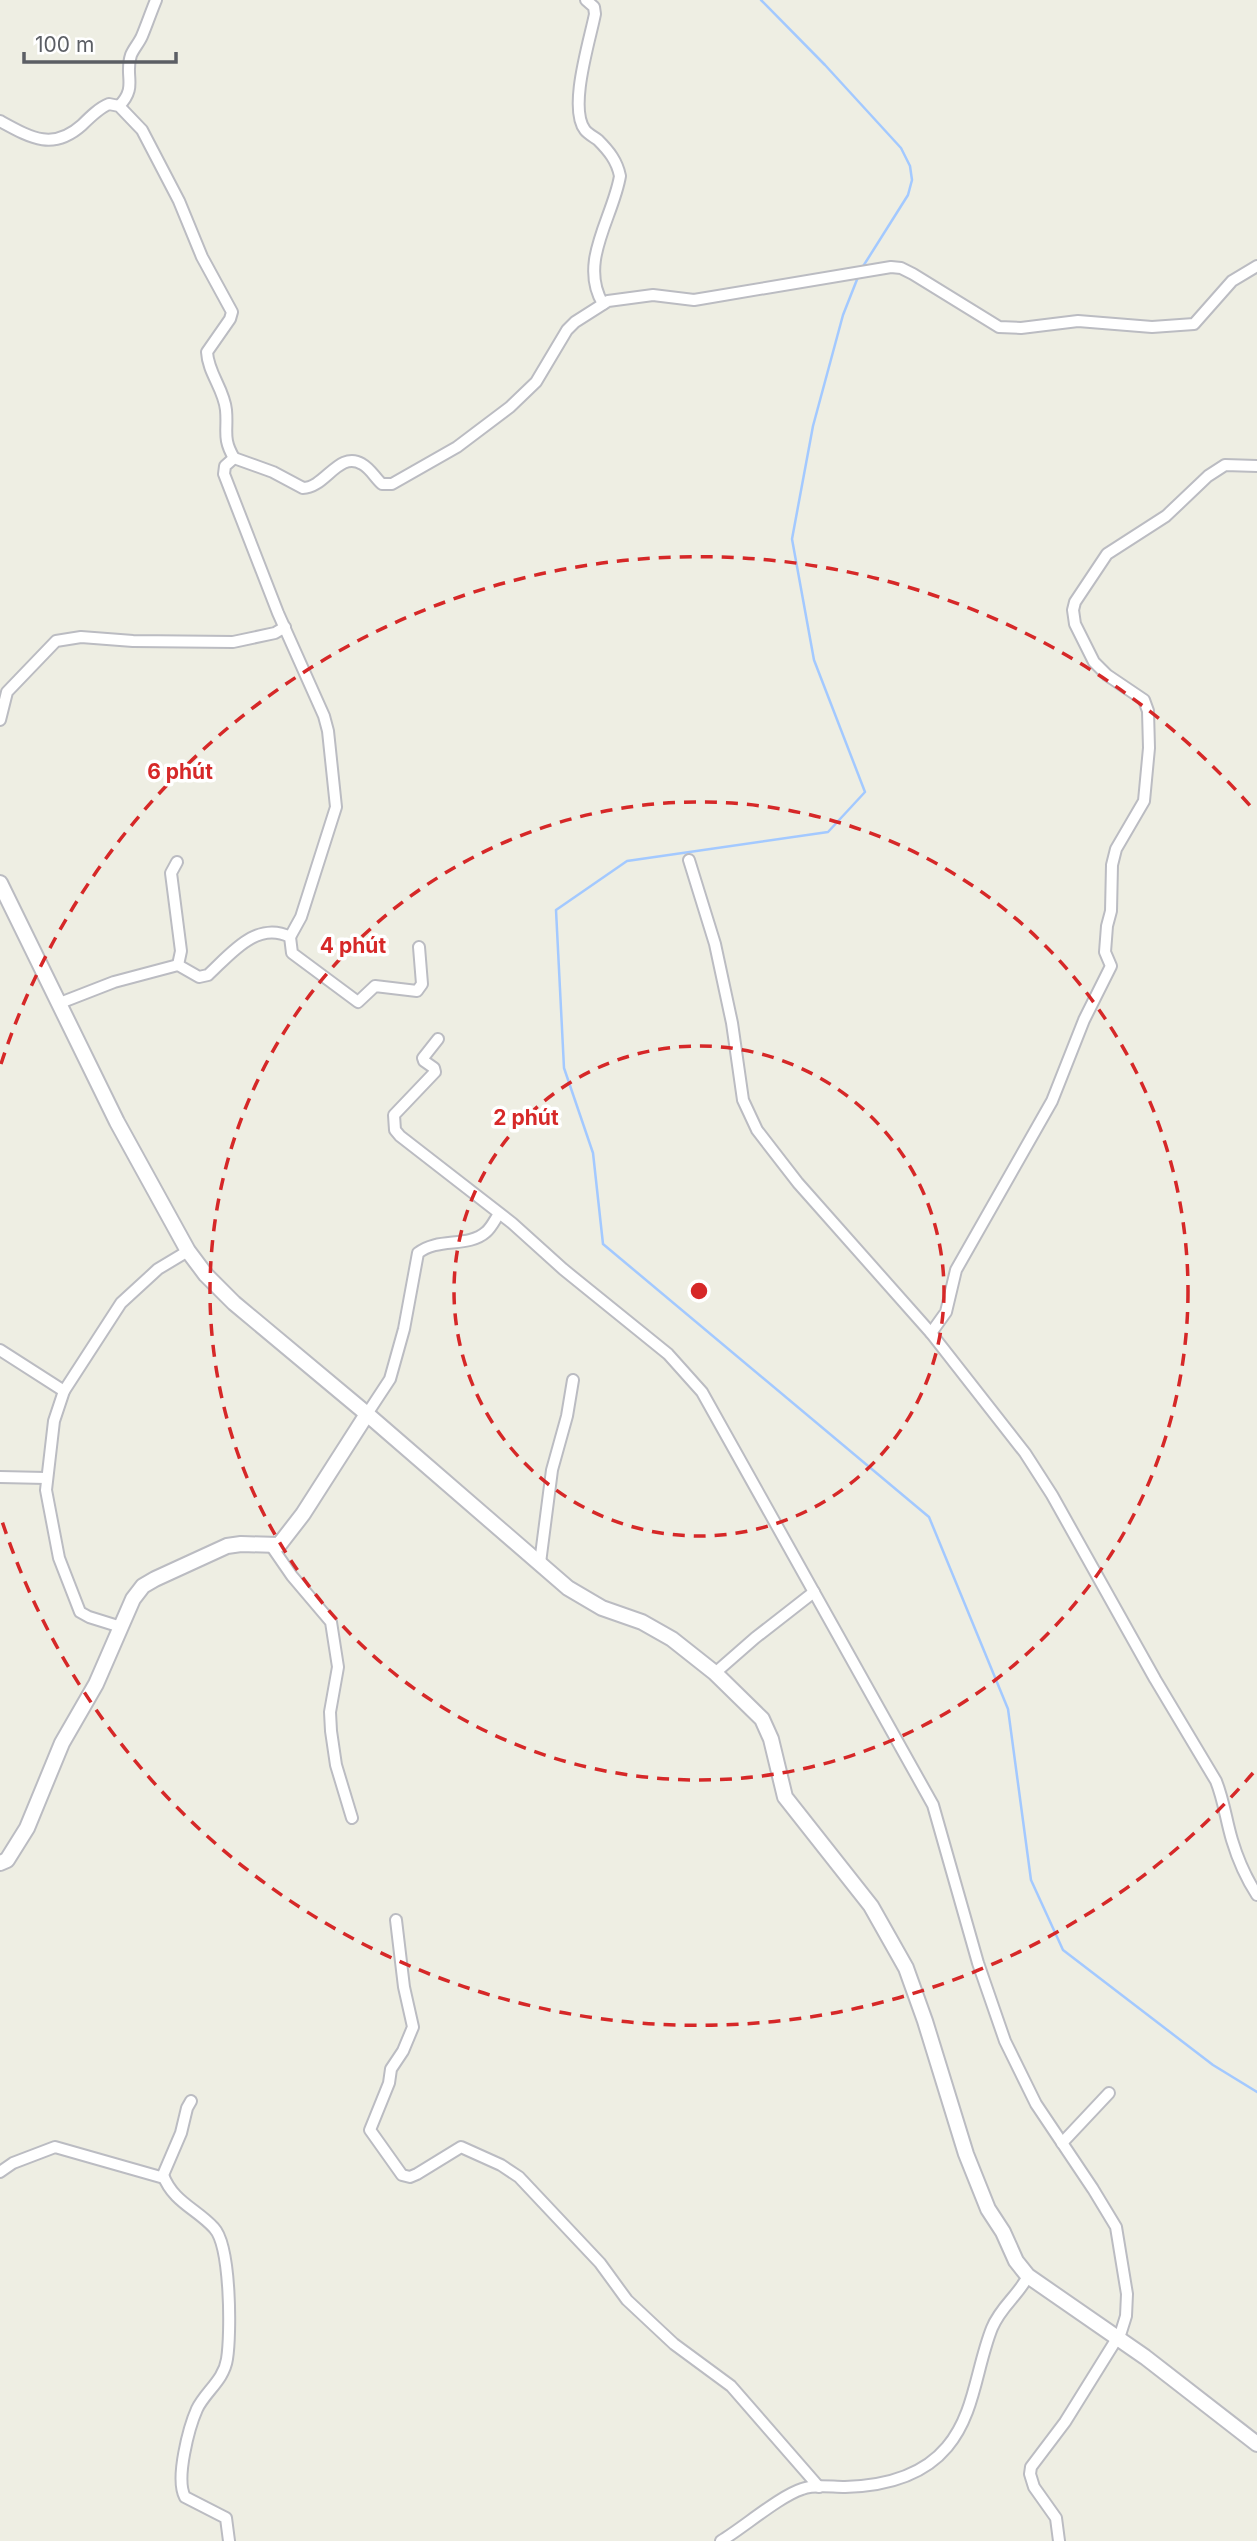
<svg xmlns="http://www.w3.org/2000/svg" width="1257" height="2541" font-family="Inter,sans-serif">
	<rect width="100%" height="100%" fill="#eeeee3"/>
	<g fill="none" stroke-linecap="round" stroke-linejoin="round">
		<!-- stream -->
		<g stroke="#a3c9ff" stroke-width="2.5">
			<polyline points="761,0 825,65 901,148 910,166 912,180 908,195 862,268"/>
			<polyline points="858,277 843,315 813,426 792,539 814,660 865,792 828,832 627,861 556,910 564,1068 593,1153 603,1244 929,1517 1008,1709 1031,1880 1063,1950 1213,2065 1257,2092"/>
		</g>
		<defs>
			<g id="minor">
				<path d="M 586,0 L 594,7 L 595,14 C 590,40 568,108 585,130 C 588,134 594,137 598,140 C 609,151 617,161 620,176 C 613,218 578,262 603,304"/>
				<path d="M 119,106 C 138,87 124,76 131,55 C 134,48 139,43 142,36 C 147,24 151,12 156,0"/>
				<path d="M 0,121 C 31,138 53,151 82,125 C 90,117 99,108 109,104 L 119,106 L 142,130 L 179,201 L 202,257 L 232,312 L 230,319 L 207,352 C 208,373 224,389 226,410 C 228,431 222,438 234,458"/>
				<polyline points="0,720 7,692 56,641 81,637 133,641 233,642 275,633 285,627"/>
				<path d="M 689,860 L 715,944 L 732,1023 L 743,1100 L 757,1130 L 798,1183 L 931,1333 L 1025,1453 L 1052,1495 L 1155,1679 L 1216,1781 C 1224,1801 1226,1820 1232,1840 C 1238,1860 1246,1878 1257,1895"/>
				<polyline points="177,862 171,873 181,951 178,965"/>
				<path d="M 290,937 L 301,917 L 336,807 L 328,731 L 324,716 L 278,613 L 224,474 L 225,466 L 234,458 L 273,472 L 303,488 C 325,488 339,450 362,464 C 371,469 375,478 382,484 L 392,484 L 457,447 L 510,407 L 536,382 L 567,330 L 575,322 L 608,301 L 653,295 L 694,300 L 891,267 L 901,268 L 913,274 L 999,327 L 1021,328 L 1078,321 L 1152,327 L 1194,324 L 1232,281 L 1257,266"/>
				<path d="M 60,1003 L 114,982 L 178,965 L 199,977 L 208,975 C 230,955 256,920 290,937 L 292,953 L 358,1002 L 375,986 L 417,991 L 422,984 L 419,947"/>
				<polyline points="438,1039 423,1058 424,1061 434,1068 435,1072 394,1115 395,1130 400,1136 512,1223 563,1269 668,1354 702,1392 933,1805 978,1963 1005,2041 1036,2104 1093,2189 1116,2227 1127,2294 1126,2316 1121,2332 1065,2422 1031,2467 1030,2474 1034,2487 1056,2518 1059,2541"/>
				<polyline points="931,1333 946,1312 956,1270 1052,1101 1084,1020 1111,966 1105,952 1107,926 1111,911 1112,865 1116,849 1144,801 1149,748 1148,711 1144,700 1107,675 1094,662 1075,624 1073,610 1075,602 1107,554 1166,516 1208,476 1225,465 1257,466"/>
				<polyline points="0,1350 64,1391"/>
				<path d="M 367,1414 L 390,1379 L 404,1329 L 418,1253 C 438,1237 468,1248 486,1232 C 492,1227 495,1219 499,1214"/>
				<polyline points="0,1477 46,1478"/>
				<polyline points="272,1547 292,1576 331,1622 338,1667 330,1712 331,1731 336,1765 352,1818"/>
				<polyline points="540,1563 552,1470 567,1416 573,1380"/>
				<polyline points="121,1627 89,1617 80,1612 59,1558 46,1490 54,1421 64,1391 121,1303 158,1269 188,1251"/>
				<polyline points="715,1673 755,1638 814,1592"/>
				<polyline points="396,1920 404,1987 413,2027 403,2051 391,2069 389,2083 370,2130 402,2175 410,2177 417,2174 461,2147 501,2165 519,2177 600,2263 627,2300 674,2344 731,2386 819,2487"/>
				<path d="M 191,2101 L 187,2108 L 181,2133 L 163,2175 C 173,2202 197,2209 214,2228 C 231,2246 231,2334 227,2359 C 224,2380 205,2392 197,2409 C 189,2427 175,2479 185,2497 L 226,2518 L 229,2541"/>
				<polyline points="1062,2143 1109,2093"/>
				<polyline points="0,2172 13,2163 55,2147 164,2178"/>
				<path d="M 721,2541 C 744,2527 780,2496 802,2489 C 815,2484 831,2487 845,2487 C 882,2486 922,2477 947,2447 C 975,2414 976,2368 992,2328 C 1001,2306 1018,2296 1028,2276"/>
			</g>
			<g id="tertiary">
				<polyline points="0,883 117,1122 188,1251 206,1275 234,1303 367,1414 568,1588 602,1608 642,1622 672,1639 715,1673 762,1719 771,1739 785,1797 871,1906 906,1968 925,2021 966,2154 988,2209 1003,2232 1016,2261 1028,2276 1145,2357 1257,2444"/>
				<polyline points="0,1863 7,1860 27,1828 62,1743 96,1684 133,1599 143,1586 155,1579 227,1546 241,1544 279,1545 303,1514 367,1414"/>
			</g>
		</defs>
		<!-- minor casing -->
		<use href="#minor" stroke="#bbbcc2" stroke-width="14"/>
		<!-- tertiary casing -->
		<use href="#tertiary" stroke="#bbbcc2" stroke-width="18"/>
		<!-- minor -->
		<use href="#minor" stroke="#fff" stroke-width="10"/>
		<!-- tertiary -->
		<use href="#tertiary" stroke="#fff" stroke-width="14"/>
	</g>
	<!-- distance rings -->
	<g fill="none" stroke="#d62828" stroke-width="3.5" stroke-dasharray="12 9">
		<circle cx="699" cy="1291" r="245"/>
		<circle cx="699" cy="1291" r="489"/>
		<path d="M1253 1773A734 734 0 0 1 1 1518M1 1064A734 734 0 0 1 1253 809"/>
	</g>
	<circle cx="699" cy="1291" r="10" fill="#d62828" stroke="#fff" stroke-width="3.5"/>
	<g font-size="21" text-anchor="middle" font-weight="bold" fill="#d62828" stroke="#fff" stroke-width="7" stroke-linejoin="round" paint-order="stroke">
		<text x="180" y="779">6 phút</text>
		<text x="353" y="953">4 phút</text>
		<text x="526" y="1125">2 phút</text>
	</g>
	<!-- scale -->
	<path d="M24 52v10h152v-10" fill="none" stroke="#5b5e64" stroke-width="3.5"/>
	<text x="35" y="52" font-size="21" fill="#5b5e64" stroke="#ffffff" stroke-width="5" paint-order="stroke">100 m</text>
</svg>
